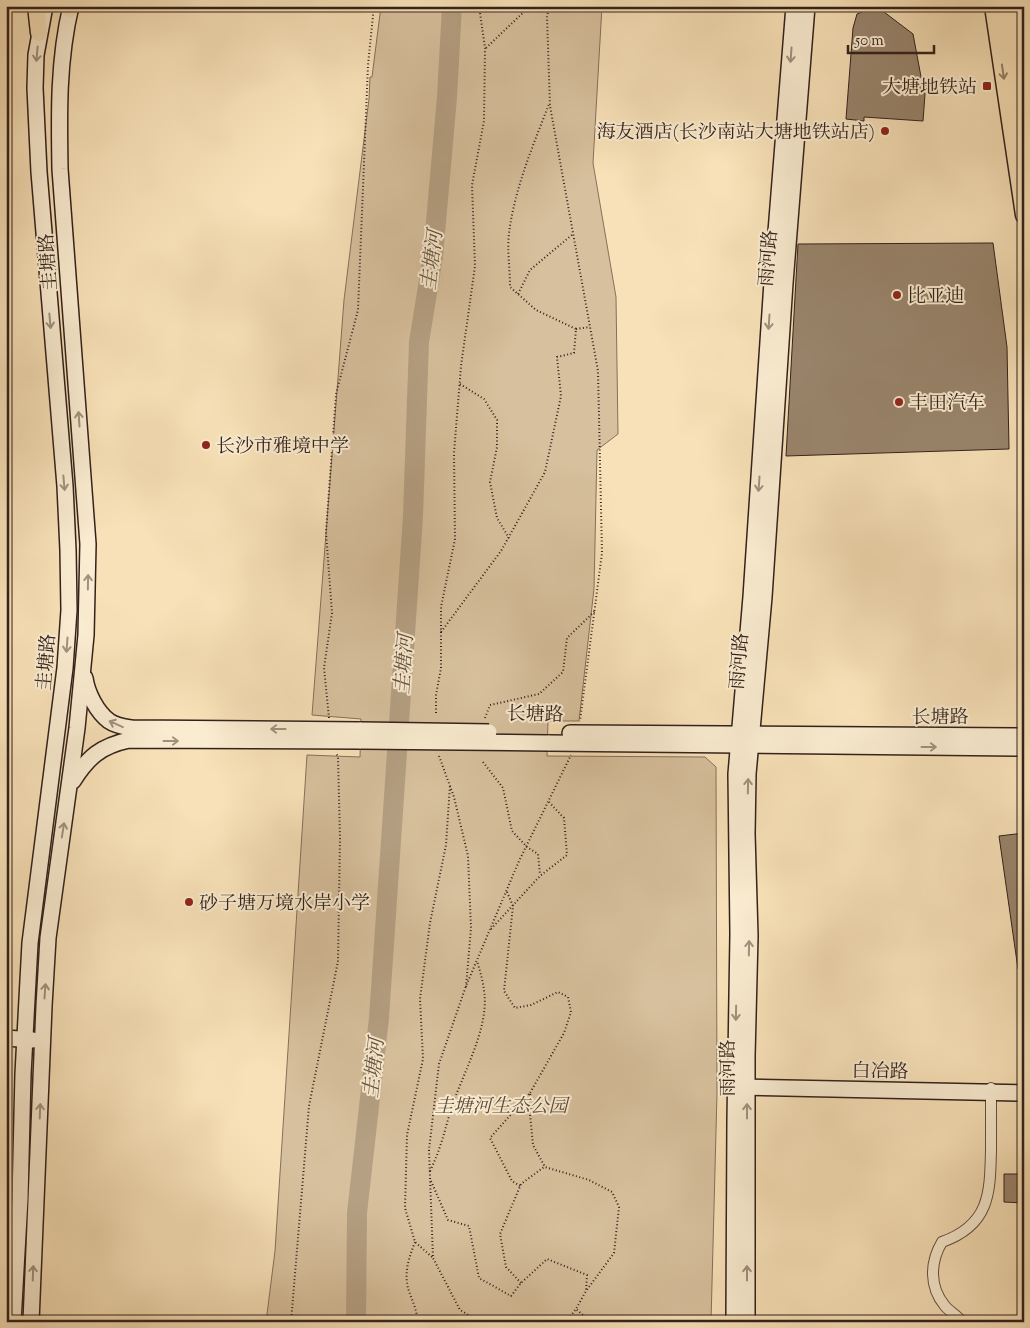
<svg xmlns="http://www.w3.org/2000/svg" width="1030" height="1328" font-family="'Sorts Mill Goudy','Noto Serif SC',serif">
	<rect width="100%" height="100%" fill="#f8e1b8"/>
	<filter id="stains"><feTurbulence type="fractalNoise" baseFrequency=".004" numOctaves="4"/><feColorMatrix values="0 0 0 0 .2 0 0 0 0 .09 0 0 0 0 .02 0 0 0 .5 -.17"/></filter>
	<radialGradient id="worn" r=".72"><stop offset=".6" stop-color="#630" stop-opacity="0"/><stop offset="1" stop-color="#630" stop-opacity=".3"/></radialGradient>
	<!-- green -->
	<polygon fill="#d7c09d" stroke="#85705c" points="381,6 602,6 593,163 616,297 618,434 597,450 594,589 579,721 548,721 547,756 705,757 716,767 717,1093 711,1322 266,1322 275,1251 307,755 360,757 361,719 312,715 344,300 369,99 370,77 372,77"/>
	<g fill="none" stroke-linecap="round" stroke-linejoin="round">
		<!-- river -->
		<polyline stroke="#b5a083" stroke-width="20" points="356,1322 357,1213 379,1018 413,516 419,342 433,256 447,97 452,6"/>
	</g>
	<!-- building -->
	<g fill="#99856d" stroke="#33211b">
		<polygon points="869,9 884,12 913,34 922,82 925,94 923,121 864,117 864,121 846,119 853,28 857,14"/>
		<polygon points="993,243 1007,347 1009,449 786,456 798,244"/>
		<polygon points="1024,833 1024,968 1018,969 999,836"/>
		<polygon points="1004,1174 1024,1174 1024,1203 1004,1202"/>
	</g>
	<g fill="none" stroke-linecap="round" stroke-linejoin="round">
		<defs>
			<path id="street" d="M 962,1322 C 957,1315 950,1312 945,1306 C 929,1287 930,1262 942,1242 C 990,1225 990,1193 991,1150 C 991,1129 991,1109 991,1088"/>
			<g id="secondary">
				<path d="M 85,678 C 87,693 97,712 109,721 C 116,726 125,727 132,728 L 361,730"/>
				<polyline points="570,733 1024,736"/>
				<polyline points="548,743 1024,748"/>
				<path d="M 73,781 C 88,757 101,746 129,740 L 361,741"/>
				<polyline points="6,1038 33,1040"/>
				<polyline points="737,1087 1024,1093"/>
				<polyline points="13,1322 20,1199 23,1074 30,943 65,668 69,610 68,550 65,486 39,172 35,88 36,55 45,6"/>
				<path d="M 31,1322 L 44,1006 L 48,938 L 77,728 L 86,635 L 88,544 L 60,169 C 59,114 58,60 71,6"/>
				<polyline points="734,1322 735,1121 738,934 736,774 751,597 772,282 794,6"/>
				<polyline points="747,1322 747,1056 750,936 747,834 748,774 764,597 785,283 807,6"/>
			</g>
			<g id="primary">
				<polyline points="36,6 39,33"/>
				<polyline points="993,6 1024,215"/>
				<polyline points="70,9 72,6"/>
			</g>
			<g id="highway">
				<polyline points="1006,6 1024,118"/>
				<polyline points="1023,6 1024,14"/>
			</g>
		</defs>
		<!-- street casing -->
		<use href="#street" stroke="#645142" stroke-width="12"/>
		<!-- secondary casing -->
		<use href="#secondary" stroke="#33211b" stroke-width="18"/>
		<!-- primary casing -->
		<use href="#primary" stroke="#33211b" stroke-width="19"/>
		<!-- highway casing -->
		<use href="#highway" stroke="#33211b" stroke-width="21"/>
		<!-- path -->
		<g stroke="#33211b" stroke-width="2" stroke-dasharray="1 2.5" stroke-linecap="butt">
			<polyline points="549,6 547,17 550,106 598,371 602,553 580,721"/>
			<polyline points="486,48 530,6"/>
			<polyline points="518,294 530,270 573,234"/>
			<polyline points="576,329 590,327"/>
			<polyline points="460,384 484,399 497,420 497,447 490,482 497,518 509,538"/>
			<path d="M 441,632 L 501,551 L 545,472 L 561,396 L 557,357 L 574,353 L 576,329 L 536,310 L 510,287 C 510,269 507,250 509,233 C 515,187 533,146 549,104"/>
			<polyline points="436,713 436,695 441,668 441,607 455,539 454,453 461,366 475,266 472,185 484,121 485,48 479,6"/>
			<polyline points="329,718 324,668 332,613 326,532 336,394 358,310 368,65 374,6"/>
			<polyline points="485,718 490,705 539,694 563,672 567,638 595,611"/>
			<polyline points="439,756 454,797 468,856 471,928 466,987"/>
			<polyline points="483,762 503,788 512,831 527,847 538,854 540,875"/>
			<polyline points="507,892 513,906 504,991 515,1008 531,1005 558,992 568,997 571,1012 564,1033 530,1093"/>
			<polyline points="491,929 540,876 567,855 564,818 549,802"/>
			<path d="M 430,1171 C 440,1151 445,1130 451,1109 C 462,1075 490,1027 484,991 C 483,981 480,971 477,961"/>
			<polyline points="431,1181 448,1220 469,1226 479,1278 511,1296 521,1283 547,1259 587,1275 586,1291 576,1309"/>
			<polyline points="520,1186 512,1181 490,1138 530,1093 531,1098 530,1114 533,1145 545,1167 589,1180 612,1192 619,1207 614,1253 586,1291"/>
			<path d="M 415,1242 C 409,1258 404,1271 408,1288 C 411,1299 418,1310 417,1322"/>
			<polyline points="432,1257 415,1242 405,1208 407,1135 423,1059 420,999 430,923 446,845 450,785"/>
			<polyline points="521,1283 506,1267 500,1234 521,1184 544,1167"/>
			<polyline points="291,1322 309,1106 338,961 340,838 338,757 336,753"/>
			<polyline points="480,1322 460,1310 433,1258 429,1150 439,1064 466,986 519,861 571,755"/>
			<polyline points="566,1322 576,1309 591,1322"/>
		</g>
		<!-- street -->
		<use href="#street" stroke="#faecd1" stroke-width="10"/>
		<!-- secondary -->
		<use href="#secondary" stroke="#faecd1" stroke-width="15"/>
		<!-- primary -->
		<use href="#primary" stroke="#f8e1b8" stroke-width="16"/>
		<!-- highway -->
		<use href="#highway" stroke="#f8e1b8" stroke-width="19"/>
		<defs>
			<g id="secondary-bridge">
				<polyline points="361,730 489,732"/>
				<polyline points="361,741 548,743"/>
			</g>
		</defs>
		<!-- secondary-bridge casing -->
		<use href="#secondary-bridge" stroke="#33211b" stroke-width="18" stroke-linecap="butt"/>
		<!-- secondary-bridge -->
		<use href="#secondary-bridge" stroke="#faecd1" stroke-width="15"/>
	</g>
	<!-- one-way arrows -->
	<defs><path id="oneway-shaft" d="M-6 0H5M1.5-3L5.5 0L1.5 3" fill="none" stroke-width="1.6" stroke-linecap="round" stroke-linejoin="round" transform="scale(1.25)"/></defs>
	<g stroke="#a0917f">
		<use href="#oneway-shaft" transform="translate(37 54) rotate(95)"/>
		<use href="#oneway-shaft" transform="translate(791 55) rotate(94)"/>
		<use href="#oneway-shaft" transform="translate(50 321) rotate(85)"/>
		<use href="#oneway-shaft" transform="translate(769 322) rotate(94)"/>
		<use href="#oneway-shaft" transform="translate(79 419) rotate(-94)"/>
		<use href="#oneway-shaft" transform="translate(64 483) rotate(85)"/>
		<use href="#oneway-shaft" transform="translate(759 484) rotate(94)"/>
		<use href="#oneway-shaft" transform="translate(88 582) rotate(-89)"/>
		<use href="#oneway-shaft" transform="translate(67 645) rotate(94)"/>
		<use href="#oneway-shaft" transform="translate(116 724) rotate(-156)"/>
		<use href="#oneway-shaft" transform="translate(278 729) rotate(-180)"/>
		<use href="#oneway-shaft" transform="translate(171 741)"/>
		<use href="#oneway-shaft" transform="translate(929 747)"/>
		<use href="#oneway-shaft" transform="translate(748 786) rotate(-89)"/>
		<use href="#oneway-shaft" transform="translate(63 830) rotate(-81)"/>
		<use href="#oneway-shaft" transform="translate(749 948) rotate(-89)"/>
		<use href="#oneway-shaft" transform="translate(45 991) rotate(-86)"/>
		<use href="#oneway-shaft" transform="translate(736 1013) rotate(91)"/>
		<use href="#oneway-shaft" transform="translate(40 1111) rotate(-88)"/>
		<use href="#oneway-shaft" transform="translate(747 1111) rotate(-90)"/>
		<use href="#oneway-shaft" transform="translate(33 1273) rotate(-88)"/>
		<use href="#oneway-shaft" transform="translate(747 1273) rotate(-90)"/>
	</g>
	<use stroke="#96816a" href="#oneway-shaft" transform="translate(1003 72) rotate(82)"/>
	<!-- markers -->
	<g fill="#8f2418" stroke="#faecd1" stroke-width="2">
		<rect x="982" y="81" width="10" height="10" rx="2.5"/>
		<circle cx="885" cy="131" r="5"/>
		<circle cx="897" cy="295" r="5"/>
		<circle cx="899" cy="402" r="5"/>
		<circle cx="206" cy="445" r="5"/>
		<circle cx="189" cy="902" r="5"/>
	</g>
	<g text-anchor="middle" stroke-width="4" stroke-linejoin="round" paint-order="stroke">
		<!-- poi labels -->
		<g font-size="19" fill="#33211b" stroke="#faecd1" text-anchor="start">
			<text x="977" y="93" text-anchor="end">大塘地铁站</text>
			<text x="875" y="138" text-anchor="end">海友酒店(长沙南站大塘地铁站店)</text>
			<text x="907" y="302">比亚迪</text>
			<text x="909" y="409">丰田汽车</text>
			<text x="216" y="452">长沙市雅境中学</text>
			<text x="199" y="909">砂子塘万境水岸小学</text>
		</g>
		<!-- street labels -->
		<g font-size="19" fill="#33211b" stroke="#faecd1">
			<text transform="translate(767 258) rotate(-85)" y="7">雨河路</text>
			<text transform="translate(47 262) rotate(-94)" y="7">圭塘路</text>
			<text transform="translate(738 661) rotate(-85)" y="7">雨河路</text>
			<text transform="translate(45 662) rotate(-85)" y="7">圭塘路</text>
			<text transform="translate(535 713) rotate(1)" y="7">长塘路</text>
			<text x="940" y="723">长塘路</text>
			<text transform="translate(727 1068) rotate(-90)" y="7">雨河路</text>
			<text transform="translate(880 1070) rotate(1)" y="7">白冶路</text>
		</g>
		<!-- park labels -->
		<g font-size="19" font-style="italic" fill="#5c493c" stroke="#faecd1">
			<text x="501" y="1112">圭塘河生态公园</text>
		</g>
		<!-- water labels -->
		<g font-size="20" font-style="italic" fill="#604d3f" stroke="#faecd1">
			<text transform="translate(431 260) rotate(-83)" y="7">圭塘河</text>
			<text transform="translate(403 664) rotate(-86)" y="7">圭塘河</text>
			<text transform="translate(373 1068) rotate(-84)" y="7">圭塘河</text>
		</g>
	</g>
	<!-- margin -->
	<rect width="1030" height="1328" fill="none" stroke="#f8e1b8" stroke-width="25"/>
	<rect x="8" y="8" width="1015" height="1313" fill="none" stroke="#33211b" stroke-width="2.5"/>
	<rect x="12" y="12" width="1005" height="1303" fill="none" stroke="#33211b"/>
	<!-- scale -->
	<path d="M848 45v8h86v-8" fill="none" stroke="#33211b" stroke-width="2.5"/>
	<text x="855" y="45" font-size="15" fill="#33211b" stroke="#faecd1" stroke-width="4" paint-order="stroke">50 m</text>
	<rect width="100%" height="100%" filter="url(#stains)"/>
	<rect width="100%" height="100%" fill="url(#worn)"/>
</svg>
